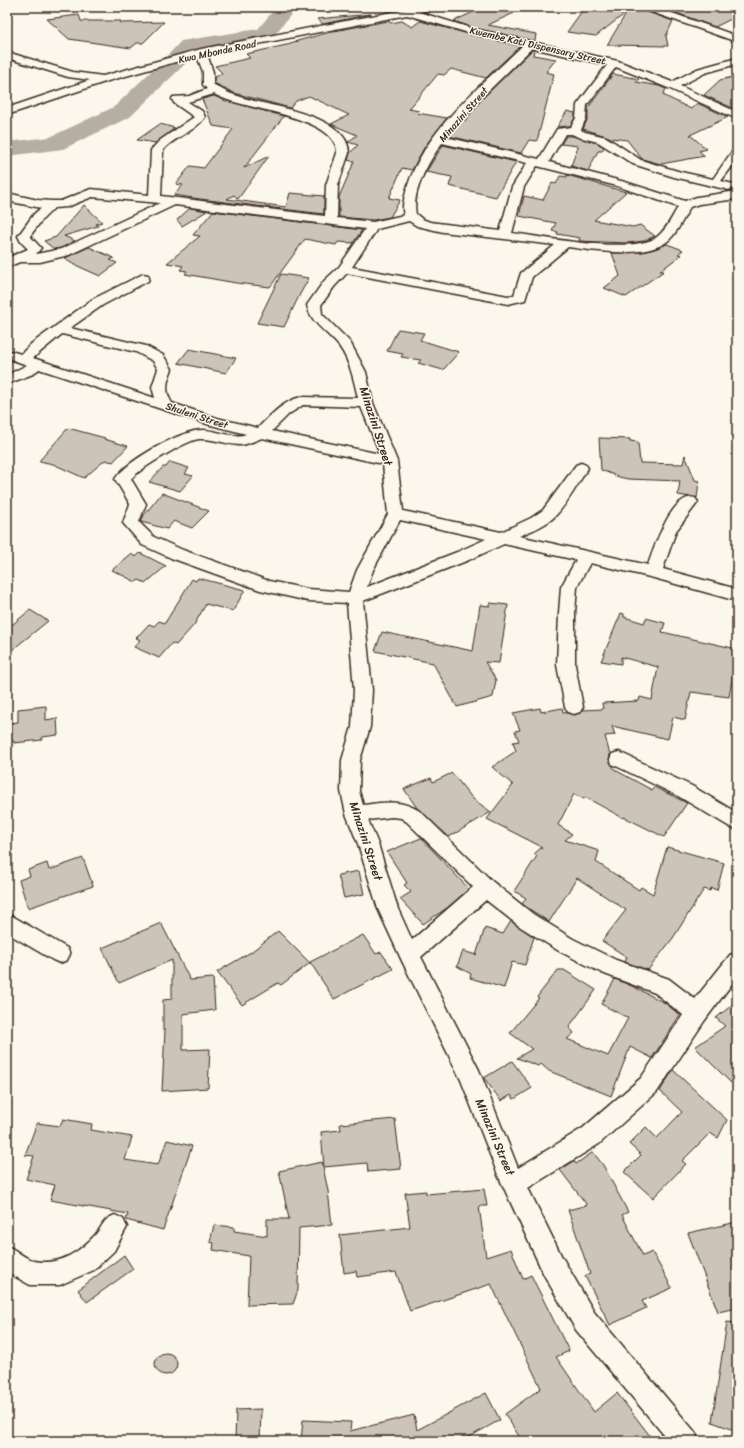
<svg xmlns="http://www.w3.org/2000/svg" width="744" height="1448" font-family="Sriracha,sans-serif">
	<rect width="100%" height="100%" fill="#fbf7ec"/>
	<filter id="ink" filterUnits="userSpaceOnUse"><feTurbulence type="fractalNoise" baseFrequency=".025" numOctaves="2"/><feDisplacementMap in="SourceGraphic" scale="8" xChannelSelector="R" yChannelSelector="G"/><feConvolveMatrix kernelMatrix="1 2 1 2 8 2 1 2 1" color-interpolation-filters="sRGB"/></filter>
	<g filter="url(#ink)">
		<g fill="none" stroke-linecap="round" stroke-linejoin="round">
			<!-- river -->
			<polygon fill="#b6aea2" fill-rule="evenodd" points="276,7 297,7 272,38 195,50 185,64 130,117 63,149 7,156 7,142 50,137 114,107 169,54 181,41 258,29"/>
		</g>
		<!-- building -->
		<g fill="#ccc4b9" stroke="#3b2a1e">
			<polygon points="484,7 527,7 488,25 536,34 535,41 474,28 454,21"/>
			<polygon points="585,7 640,7 642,10 673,21 666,36 668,46 607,45 627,12 596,36 567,32"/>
			<polygon points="660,7 737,7 737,16 715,27"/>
			<polygon points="371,14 323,24 317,19"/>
			<polygon points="79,15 81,21 121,21 120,23 164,22 143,43 137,43 131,48 69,39 47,19"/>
			<polygon points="388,21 391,23 402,21 412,27 420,21 469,34 520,46 486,78 451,69 444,75 438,74 409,109 419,111 417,113 447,118 425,146 412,170 402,168 389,198 400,200 390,217 373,220 339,217 339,197 354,162 348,160 350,153 358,145 348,142 357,135 331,124 349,115 309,96 296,101 290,108 234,93 214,83 214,78 222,73 215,66 250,58 246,54 291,44 290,43 334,31"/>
			<polygon points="532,50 534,50 533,55 556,59 546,72 554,74 537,141 529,140 521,153 449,136 463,120 465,121 482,99"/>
			<polygon points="613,74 639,79 636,82 659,86 666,89 663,95 691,109 697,103 728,117 690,135 707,149 699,151 705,156 661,164 642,159 627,140 611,138 606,136 583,129 588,118 588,108"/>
			<polygon points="737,76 737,110 704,95 720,80"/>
			<polygon points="214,96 226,101 284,116 244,168 269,156 238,199 234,195 227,199 286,207 290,193 324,196 324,214 200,199 174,195 183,185 176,184 190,166 204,168 233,129 213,126 202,99"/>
			<polygon points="567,111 575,113 575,118 570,126 557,127"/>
			<polygon points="160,124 175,128 156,143 137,140"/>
			<polygon points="566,136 572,136 597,143 604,147 602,151 598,151 588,171 571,166 578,146 561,144"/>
			<polygon points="443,145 516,162 496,197 449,186 452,177 426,172"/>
			<polygon points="567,175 626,192 594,220 633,227 640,225 655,236 644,241 628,243 579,241 580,238 557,234 558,232 552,231 556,223 519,216 524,196 543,200 552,183 556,184 560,176 567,177"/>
			<polygon points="84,205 102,222 96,224 98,226 64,236 75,241 61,248 54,249 44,241 56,237"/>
			<polygon points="190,208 207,211 182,226 177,220"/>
			<polygon points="213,211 362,230 353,243 338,242 336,245 305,239 270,287 236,283 185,274 187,271 180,270 183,266 167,263 200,236 193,235"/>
			<polygon points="667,244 683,250 678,254 681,255 660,271 664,271 626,297 604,288 620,276 612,253 643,252 655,249"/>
			<polygon points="89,247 114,258 110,260 117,263 100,276 71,263 65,258"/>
			<polygon points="281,274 309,278 300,294 284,327 257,323"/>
			<polygon points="398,329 424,333 420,340 459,352 443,370 418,363 421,360 401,357 403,354 387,351"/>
			<polygon points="189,349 236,358 226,373 178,363"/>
			<polygon points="68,428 105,438 104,439 128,446 113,462 105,460 84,478 53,464 39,461"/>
			<polygon points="599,438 630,439 630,441 638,442 640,463 683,464 685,455 695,480 699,481 697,498 678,495 680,481 628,479 619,477 601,470"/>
			<polygon points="170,462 189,468 185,474 193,476 180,491 149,482 163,467 166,467"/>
			<polygon points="162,493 209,511 192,528 174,521 167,529 141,522 144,515"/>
			<polygon points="140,553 166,566 146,583 139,580 136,582 112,570 131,554 136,557"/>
			<polygon points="198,578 245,590 233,611 206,604 194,625 176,645 172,643 159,658 134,647 140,640 136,638 149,624 154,626 159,621 165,623 192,579 196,581"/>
			<polygon points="490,603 508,605 499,663 485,662 496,680 493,697 457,707 433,663 375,651 382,632 473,651 480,605 490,606"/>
			<polygon points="30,610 48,621 7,654 7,629"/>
			<polygon points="621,613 624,614 624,617 644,623 646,618 665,623 662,632 737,649 729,697 691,692 685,720 673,717 668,739 612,726 615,735 605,736 610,755 609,760 615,770 652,790 654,787 687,803 664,837 624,817 623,818 585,797 584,799 574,794 558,825 572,834 565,840 599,851 596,862 639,890 641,887 653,894 667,847 724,863 717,890 711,888 710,891 704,889 673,938 648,970 625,962 627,957 602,941 626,910 577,878 549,922 522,904 526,898 514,891 537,856 534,854 542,847 487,819 513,785 492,767 516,751 513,742 519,741 515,731 520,730 513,713 540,708 541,712 562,708 563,712 574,715 580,713 583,710 603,709 602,703 639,701 640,697 652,700 658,667 621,657 621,664 601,661"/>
			<polygon points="46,706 46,720 57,718 58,735 42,737 42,740 14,743 14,741 9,741 9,723 18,722 18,709"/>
			<polygon points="452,773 473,799 491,812 449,837 417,808 404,789 431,778 433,782"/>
			<polygon points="421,838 469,889 447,908 423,924 400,899 411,892 404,885 407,883 387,852"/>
			<polygon points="83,858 93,886 28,908 19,880 30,876 28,870 47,863 49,870"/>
			<polygon points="359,871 364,894 344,898 338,875"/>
			<polygon points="511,921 534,937 525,965 512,962 504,988 470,978 471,974 457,966 463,951 476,955 485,928 503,934"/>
			<polygon points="161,923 190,980 213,978 215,1010 183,1014 183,1050 210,1049 208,1088 162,1091 165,1030 163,1031 163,1000 172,999 172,960 119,983 102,948"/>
			<polygon points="278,931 310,963 281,985 278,983 242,1005 217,972 251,952"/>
			<polygon points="363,935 376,954 381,952 393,969 334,999 310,962"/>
			<polygon points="558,970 564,970 596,990 569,1027 574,1033 567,1039 608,1056 628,1018 601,1004 615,979 634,987 665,1003 680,1015 652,1058 630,1047 611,1096 549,1071 541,1064 538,1066 517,1058 532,1049 510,1033 539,998 537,997"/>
			<polygon points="737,1001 737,1089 695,1047 725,1026 716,1018"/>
			<polygon points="512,1061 532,1088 514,1099 511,1095 501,1101 484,1078"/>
			<polygon points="673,1070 727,1120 718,1138 710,1133 682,1161 686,1164 653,1198 624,1172 641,1155 629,1144 646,1127 657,1138 682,1112 660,1091"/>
			<polygon points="63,1119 92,1124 91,1130 132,1137 125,1160 158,1165 167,1140 192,1146 163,1230 126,1220 128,1214 50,1200 55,1185 26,1179 34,1156 25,1155 37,1123 60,1126"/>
			<polygon points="395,1119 401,1169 368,1172 367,1163 324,1167 321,1132 341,1130 340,1124"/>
			<polygon points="593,1152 603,1165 628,1212 622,1215 643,1256 652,1252 672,1288 642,1301 646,1308 610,1325 585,1276 590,1274 568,1210 587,1205 560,1170 574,1161 576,1164"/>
			<polygon points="322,1162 328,1191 332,1225 299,1228 298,1290 293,1304 247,1305 249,1256 213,1250 214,1243 210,1242 214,1225 234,1227 234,1231 267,1236 267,1219 289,1219 279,1171"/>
			<polygon points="484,1189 487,1206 479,1206 486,1257 511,1249 523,1279 531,1275 569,1351 556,1357 594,1412 617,1393 654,1441 522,1441 505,1414 541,1388 491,1284 410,1311 396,1272 357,1277 356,1271 344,1273 340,1235 410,1227 405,1193 426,1191 426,1194"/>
			<polygon points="737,1222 737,1308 718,1312 688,1233"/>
			<polygon points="124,1255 133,1269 87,1302 78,1290"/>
			<polygon points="727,1322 737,1323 737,1431 712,1422"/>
			<circle cx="166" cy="1364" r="11"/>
			<polygon points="486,1393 500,1420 462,1441 301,1441 303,1420 351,1422 350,1431 414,1415 417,1430"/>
			<polygon points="261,1409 260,1441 235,1441 236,1410"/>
		</g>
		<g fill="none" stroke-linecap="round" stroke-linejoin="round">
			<defs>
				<g id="minor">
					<path d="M 418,7 L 437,7 L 435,9 L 419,12 L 474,29 L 618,61 L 672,82 L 697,69 L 737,58 L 737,64 L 705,73 L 680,86 L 737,112 L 737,119 L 668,88 L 616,67 L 587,105 L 586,118 L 581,130 L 585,132 L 606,137 L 641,160 L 681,172 L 713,179 L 733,150 L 737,149 L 737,160 L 721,181 L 733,184 L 735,186 L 733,188 L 729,190 L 674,177 L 633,164 L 598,142 L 578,137 L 572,134 L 565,134 L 549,162 L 625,182 L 685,201 L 697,197 L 737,191 L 737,199 L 699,204 L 690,207 C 683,219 677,235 665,243 C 640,258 595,251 568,247 L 532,277 L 525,300 L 508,304 L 347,273 L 334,287 L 321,305 L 322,314 L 350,342 L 366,372 L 373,403 L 397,461 L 403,511 L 501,532 L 531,518 L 543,510 L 576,465 L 581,463 L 586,465 L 588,468 C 578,483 566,507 552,519 C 542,527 531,531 519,536 L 648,565 C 654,548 672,492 695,498 L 698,502 L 676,531 L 663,569 L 737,589 L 737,601 L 654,578 L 590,563 L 577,587 L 575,613 L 575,665 L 583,707 L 580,712 L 574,714 L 568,712 L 565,707 L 557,665 L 559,613 L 561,587 L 576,560 L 504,544 L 469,560 L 363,601 L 372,690 L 370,727 L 360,760 L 359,791 L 363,805 C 385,802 402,799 421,812 L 493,882 L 533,914 L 573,939 L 616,960 L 669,979 L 695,999 L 730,955 L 737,952 L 737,977 L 705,1020 L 657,1092 L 599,1144 L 528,1188 L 562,1257 L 594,1312 L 695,1432 L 699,1441 L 669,1441 L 576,1330 L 544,1275 L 498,1175 L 461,1080 L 402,961 L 378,909 L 358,844 L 346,814 L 341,791 L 342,760 L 352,727 L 354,690 L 347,603 L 308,601 L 260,590 L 171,558 L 142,545 L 123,523 L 130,504 L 115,479 C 128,460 181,430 203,430 C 216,430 234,439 246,434 L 207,424 L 39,369 L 33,374 L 7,384 L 7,375 L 27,365 L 7,358 L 7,350 L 21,354 L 31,344 L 93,299 L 143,274 L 148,275 L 149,278 L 148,281 L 103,305 L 70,328 L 146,346 L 163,355 L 172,369 C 167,381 164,391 172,403 L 217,418 L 258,428 C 271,415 283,401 301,397 L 358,398 C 354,381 350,361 339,346 C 327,331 311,324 307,305 L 324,281 L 339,267 L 365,229 L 175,205 L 69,255 L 40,262 L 20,262 L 7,267 L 7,258 L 28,249 L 21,242 L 18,236 L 34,214 L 41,208 L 7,201 L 7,193 L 38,200 L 51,201 L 61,201 L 91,189 L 149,195 L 151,150 L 159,141 L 194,117 L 174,103 L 172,99 L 173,97 L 189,96 L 207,89 L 203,85 L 203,72 L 197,56 L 108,81 L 7,115 L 7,108 L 90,80 L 68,77 L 7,58 L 7,52 L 73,72 L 103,76 L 201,49 ZM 407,15 L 469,33 L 523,45 C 480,87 425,129 407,188 C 405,197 401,206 404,215 L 373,222 L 337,218 L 338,185 L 349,153 C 349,114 268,107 241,97 C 230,94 222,90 213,84 L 213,72 L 207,54 ZM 532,48 L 607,65 L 577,105 L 576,118 L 571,127 L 557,129 L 539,159 L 446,137 L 481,98 ZM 214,94 C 240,110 338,115 337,153 L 326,185 L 325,216 L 161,196 L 163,150 C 174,137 195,132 205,117 L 202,111 L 188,102 ZM 442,143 L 527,163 L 512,187 L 500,231 L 430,222 L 422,219 L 416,214 C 411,192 429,161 442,143 ZM 537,166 L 617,186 L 678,207 C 672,217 667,229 657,237 C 632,255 543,237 512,233 L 524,187 ZM 92,197 L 160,203 L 61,249 L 36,254 L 41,248 L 30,236 L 42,220 L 54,208 L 67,207 ZM 409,221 L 417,226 L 443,232 L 555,245 L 521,273 L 514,295 L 508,296 L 352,267 L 377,229 ZM 62,334 L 136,352 L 153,361 L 158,369 L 152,387 L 155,398 L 33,358 ZM 303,405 L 361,407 L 380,454 L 272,431 L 289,414 ZM 262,438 L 383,464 L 388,514 L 357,570 L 349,592 L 308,589 L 269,581 L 183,550 L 154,537 L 139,522 L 146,504 L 131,479 C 139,469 187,440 199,439 C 214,438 227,445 242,445 C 249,444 256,440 262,438 ZM 400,520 L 486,539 L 457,552 L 367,587 L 373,570 ZM 392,817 L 401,818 L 407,822 L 473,887 L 412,940 L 398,909 L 378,844 L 368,820 ZM 486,900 L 519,926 L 559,951 L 602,973 L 655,993 L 683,1015 L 641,1078 L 583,1128 L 518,1168 L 479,1070 L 421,957 Z"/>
					<polygon points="641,7 655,7 737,36 737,42 643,9"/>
					<polygon points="619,752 692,786 737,813 737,830 730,827 678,796 612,764 610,759 612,754"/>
					<polygon points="7,914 14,917 67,948 70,954 67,960 60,963 53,960 7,933"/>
					<path d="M 115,1215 L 123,1219 L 127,1227 L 114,1251 L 94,1270 L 60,1285 L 30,1285 L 7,1272 L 7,1246 C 15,1249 26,1259 34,1261 C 59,1266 80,1252 96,1234 C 104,1225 102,1220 115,1215 Z"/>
				</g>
			</defs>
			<!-- minor casing -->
			<use href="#minor" stroke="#3b2a1e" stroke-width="3"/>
			<!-- minor -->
			<use href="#minor" fill="#fbf7ec" fill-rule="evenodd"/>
		</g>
	</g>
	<g text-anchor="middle" stroke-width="3" stroke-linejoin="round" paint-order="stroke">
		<!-- far-street labels -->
		<g font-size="10" fill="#3b2a1e" stroke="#fbf7ec">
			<text transform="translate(538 45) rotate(13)" y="4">Kwembe Kati Dispensary Street</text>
			<text transform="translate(217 51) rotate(-12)" y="4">Kwa Mbonde Road</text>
			<text transform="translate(463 114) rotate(-49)" y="4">Minazini Street</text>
			<text transform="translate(197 415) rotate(18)" y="4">Shuleni Street</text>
		</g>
		<!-- street labels -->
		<g font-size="12" fill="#3b2a1e" stroke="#fbf7ec">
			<text transform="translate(376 426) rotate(72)" y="4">Minazini Street</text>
			<text transform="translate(366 841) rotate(72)" y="4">Minazini Street</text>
			<text transform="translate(495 1137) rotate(67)" y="4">Minazini Street</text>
		</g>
	</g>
	<!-- margin -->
	<rect width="744" height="1448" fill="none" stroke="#fbf7ec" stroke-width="24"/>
	<rect x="12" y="12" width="720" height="1424" fill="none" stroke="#3b2a1e" stroke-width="1.5" filter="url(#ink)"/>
</svg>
